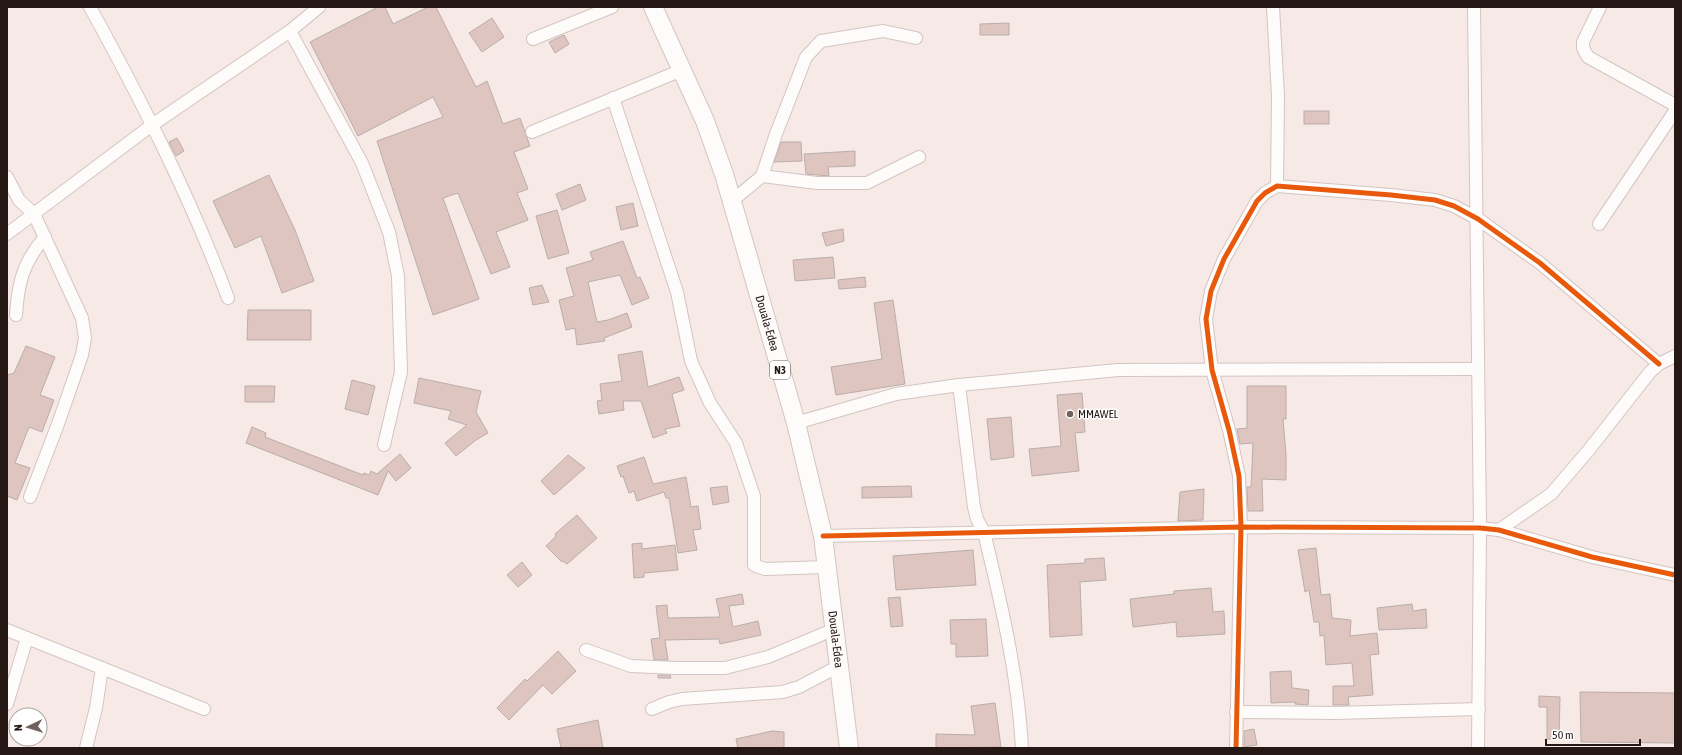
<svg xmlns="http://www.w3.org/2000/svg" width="1682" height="755" font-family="'Asap Condensed',sans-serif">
	<rect width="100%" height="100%" fill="#f7e9e6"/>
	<!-- building -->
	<g fill="#dec5bf" stroke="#baadab">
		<polygon points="378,7 385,7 393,24 428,7 436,7 476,87 487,81 503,124 520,118 530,146 514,152 528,189 517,193 528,220 496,232 510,267 491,274 458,193 443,198 479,299 433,315 377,141 443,117 433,97 358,136 310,42"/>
		<polygon points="492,18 504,37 482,52 469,33"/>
		<polygon points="1009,23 1009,35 980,35 980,24"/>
		<polygon points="564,35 569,44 555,53 549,42"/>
		<rect x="1304" y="111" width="25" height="13"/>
		<polygon points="177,138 184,151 176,156 169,142"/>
		<polygon points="781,142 801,142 802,161 774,162"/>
		<polygon points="855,151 855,166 828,167 829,176 806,174 804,154"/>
		<polygon points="269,175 295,230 314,281 282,293 261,236 235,248 213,201"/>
		<polygon points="580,184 586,200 562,210 556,194"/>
		<polygon points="633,203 638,226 621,230 616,207"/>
		<polygon points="557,210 569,253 548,259 536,216"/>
		<polygon points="843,229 844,241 826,246 822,233"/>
		<polygon points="623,241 637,278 640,277 649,298 632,305 620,275 588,282 597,322 608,320 627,313 632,327 604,338 605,341 577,345 575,328 566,330 559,300 574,296 566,268 593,260 590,252"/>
		<polygon points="833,257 835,278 795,281 793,260"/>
		<polygon points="865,277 866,287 839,289 838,280"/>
		<polygon points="542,285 549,302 533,305 529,288"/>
		<polygon points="893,300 905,384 836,395 831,367 882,359 874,303"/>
		<polygon points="248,310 311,310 311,340 247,340"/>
		<polygon points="26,346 55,357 40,395 54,400 42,432 29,427 15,463 30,468 17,500 7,496 7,375 14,373"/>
		<polygon points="642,351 648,387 679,377 684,390 672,394 680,426 665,429 667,433 653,438 641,401 623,401 624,410 599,414 597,401 602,400 600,384 622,381 618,355"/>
		<polygon points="419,378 481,391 476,412 488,433 476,440 456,456 445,443 467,425 448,419 451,411 414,403"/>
		<polygon points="352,380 375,386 368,415 345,409"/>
		<polygon points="245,386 275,386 274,402 245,402"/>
		<polygon points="1247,386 1286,386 1286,419 1283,419 1286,454 1286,480 1262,479 1263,511 1248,511 1247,487 1251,487 1253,443 1240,444 1237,429 1247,428"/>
		<polygon points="1082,393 1085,432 1075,433 1079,471 1032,476 1029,449 1061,446 1057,395"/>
		<polygon points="1011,417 1014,457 991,460 987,419"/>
		<polygon points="252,427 266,433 265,437 363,475 364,473 369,475 371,471 377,474 400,454 411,468 396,481 388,471 378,495 246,443"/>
		<polygon points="568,455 585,468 554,495 541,481"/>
		<polygon points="644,457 653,484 686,477 691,507 698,506 701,529 693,530 697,550 678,553 669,498 666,498 664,492 637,501 634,491 629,493 623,476 621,477 617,466"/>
		<polygon points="727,486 729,502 713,505 710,488"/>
		<polygon points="911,486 912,497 862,498 862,487"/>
		<polygon points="1204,489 1203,520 1178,521 1180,492"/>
		<polygon points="577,515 597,538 567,564 563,561 562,562 546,546 556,536 555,534"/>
		<polygon points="642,543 642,549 675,545 678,570 644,573 644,577 634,578 632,544"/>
		<polygon points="1316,548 1321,595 1330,594 1332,618 1351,620 1350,636 1377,633 1379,654 1370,655 1373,695 1348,697 1349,705 1333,705 1333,686 1354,686 1352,663 1326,665 1324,635 1320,636 1319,622 1314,622 1309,590 1305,592 1298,550"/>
		<polygon points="973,550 976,585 896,590 893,556"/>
		<polygon points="1104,558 1106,580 1080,582 1082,635 1050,637 1047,565 1085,563 1085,559"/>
		<polygon points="522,562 532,575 518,587 507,575"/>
		<polygon points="1211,588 1213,612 1224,611 1225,634 1177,637 1176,622 1133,627 1130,599 1174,594 1174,591"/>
		<polygon points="742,594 744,604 729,606 733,627 758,621 761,635 720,644 719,639 665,640 668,660 654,660 651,639 660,638 656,606 667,605 668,618 720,617 716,599"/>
		<polygon points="900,597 903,626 891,627 888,598"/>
		<polygon points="1412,604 1413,611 1426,609 1427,628 1379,630 1377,608"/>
		<polygon points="986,619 988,656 956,657 956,644 951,644 950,620"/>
		<polygon points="558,651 576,671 552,694 543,685 509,720 497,708 525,679 527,681"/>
		<polygon points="1291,671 1292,688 1309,690 1308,705 1295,704 1295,702 1271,703 1270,672"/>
		<polygon points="658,675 670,675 671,678 658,678"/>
		<polygon points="1580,692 1675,693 1675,743 1581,742"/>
		<polygon points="1539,696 1560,697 1559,739 1547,739 1547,707 1539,707"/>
		<polygon points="995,703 1001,747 936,748 936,734 975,735 971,706"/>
		<polygon points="598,720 603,748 561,748 557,729"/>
		<polygon points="1254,729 1257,745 1244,747 1244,731"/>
		<polygon points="772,731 784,732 784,748 738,748 736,739"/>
	</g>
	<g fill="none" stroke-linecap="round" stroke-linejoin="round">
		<defs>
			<g id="minor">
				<path d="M 90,7 C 141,100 191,198 228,298"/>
				<polyline points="1273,7 1278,96 1277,186"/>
				<polyline points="1474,7 1480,528 1478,748"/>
				<polyline points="1600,7 1583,42 1583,48 1588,57 1675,105"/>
				<polyline points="290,31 362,163 389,232 398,276 401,372 384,445"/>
				<polyline points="533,39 612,7"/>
				<polyline points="613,98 677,292 691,361 710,403 736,443 754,496 754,565 765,569 827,567"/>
				<polyline points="532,132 682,70"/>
				<polyline points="762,176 817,183 867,183 919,157"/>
				<polyline points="7,177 19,200 34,214 82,318 85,338 82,355 58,424 30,497"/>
				<polyline points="732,201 762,176 776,134 806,57 821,41 883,31 916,38"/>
				<polyline points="1599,224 1675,111"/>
				<polyline points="7,234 152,125 290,31 319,7"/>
				<path d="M 16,315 C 18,283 23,262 45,237"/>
				<path d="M 959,385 L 974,507 L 977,519 L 984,532 C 1001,603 1018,674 1022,748"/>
				<polyline points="796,423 896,394 959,385 1118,370 1478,369"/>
				<polyline points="1499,530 1551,494 1588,451 1650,372 1659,364 1675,356"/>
				<polyline points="823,536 1241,527 1480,528 1499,530 1592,557 1675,575"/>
				<polyline points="7,630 204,709"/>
				<polyline points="586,650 631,666 676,668 725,668 768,657 835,629"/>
				<polyline points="7,704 27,638"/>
				<polyline points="652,709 669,702 682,699 783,692 799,687 839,666"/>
				<polyline points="1236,712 1336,713 1479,709"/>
				<polyline points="86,748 96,708 102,668"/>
				<polyline points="1236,748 1241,527 1239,476 1229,430 1212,370 1206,319 1211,291 1224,259 1257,201 1265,193 1277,186 1391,195 1435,200 1454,206 1478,219 1540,263 1659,364"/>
			</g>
			<g id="highway">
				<path id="s1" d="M 653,7 L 705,121 L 724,174 L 796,423 L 823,536 L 849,748"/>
			</g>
		</defs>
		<!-- minor casing -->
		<use href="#minor" stroke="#d2c5c2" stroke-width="14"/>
		<!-- highway casing -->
		<use href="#highway" stroke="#d2c5c2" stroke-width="20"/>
		<!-- minor -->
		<use href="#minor" stroke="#fefcfb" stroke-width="12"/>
		<!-- highway -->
		<use href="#highway" stroke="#fefcfb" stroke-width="18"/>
		<defs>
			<g id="cycleway">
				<polyline points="823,536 1241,527 1480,528 1499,530 1592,557 1675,575"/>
				<polyline points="1236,748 1241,527 1239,476 1229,430 1212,370 1206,319 1211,291 1224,259 1257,201 1265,193 1277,186 1391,195 1435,200 1454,206 1478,219 1540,263 1659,364"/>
			</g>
		</defs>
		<!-- cycleway casing -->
		<use href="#cycleway" stroke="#fff" stroke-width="8"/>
		<!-- cycleway -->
		<use href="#cycleway" stroke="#e8590c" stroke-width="5"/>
	</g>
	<!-- markers -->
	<circle fill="#6e615e" stroke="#fff" stroke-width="1.5" cx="1070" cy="414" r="4"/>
	<g text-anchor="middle" stroke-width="3" stroke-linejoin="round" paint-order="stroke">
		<!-- shield labels -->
		<rect fill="#fff" stroke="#665d5b" stroke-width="1" x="770" y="361" width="20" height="18" rx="3"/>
		<g font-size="11" font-weight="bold" fill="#251815">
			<text x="780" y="374">N3</text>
		</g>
		<!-- street labels -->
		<g font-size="12" fill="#251815" stroke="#fff">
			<text dy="4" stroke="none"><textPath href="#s1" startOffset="337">Douala-Edea</textPath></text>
			<text dy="4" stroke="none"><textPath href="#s1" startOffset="661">Douala-Edea</textPath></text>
		</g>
		<!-- poi labels -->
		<g font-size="12" fill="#251815" stroke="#fff" text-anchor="start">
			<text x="1078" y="418">MMAWEL</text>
		</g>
	</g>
	<!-- border -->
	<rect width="1682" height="755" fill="none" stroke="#251815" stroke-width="16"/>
	<!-- north arrow -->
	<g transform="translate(28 727) rotate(266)"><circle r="19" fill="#ffffff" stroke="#a8a3a1"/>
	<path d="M0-3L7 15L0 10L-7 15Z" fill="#6e615e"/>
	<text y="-6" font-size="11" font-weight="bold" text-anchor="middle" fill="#251815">N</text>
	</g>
	<!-- scale -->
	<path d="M1546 739v6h94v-6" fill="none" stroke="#251815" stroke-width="2"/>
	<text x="1552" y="739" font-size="12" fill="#251815" stroke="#ffffff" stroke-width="3" paint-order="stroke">50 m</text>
</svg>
